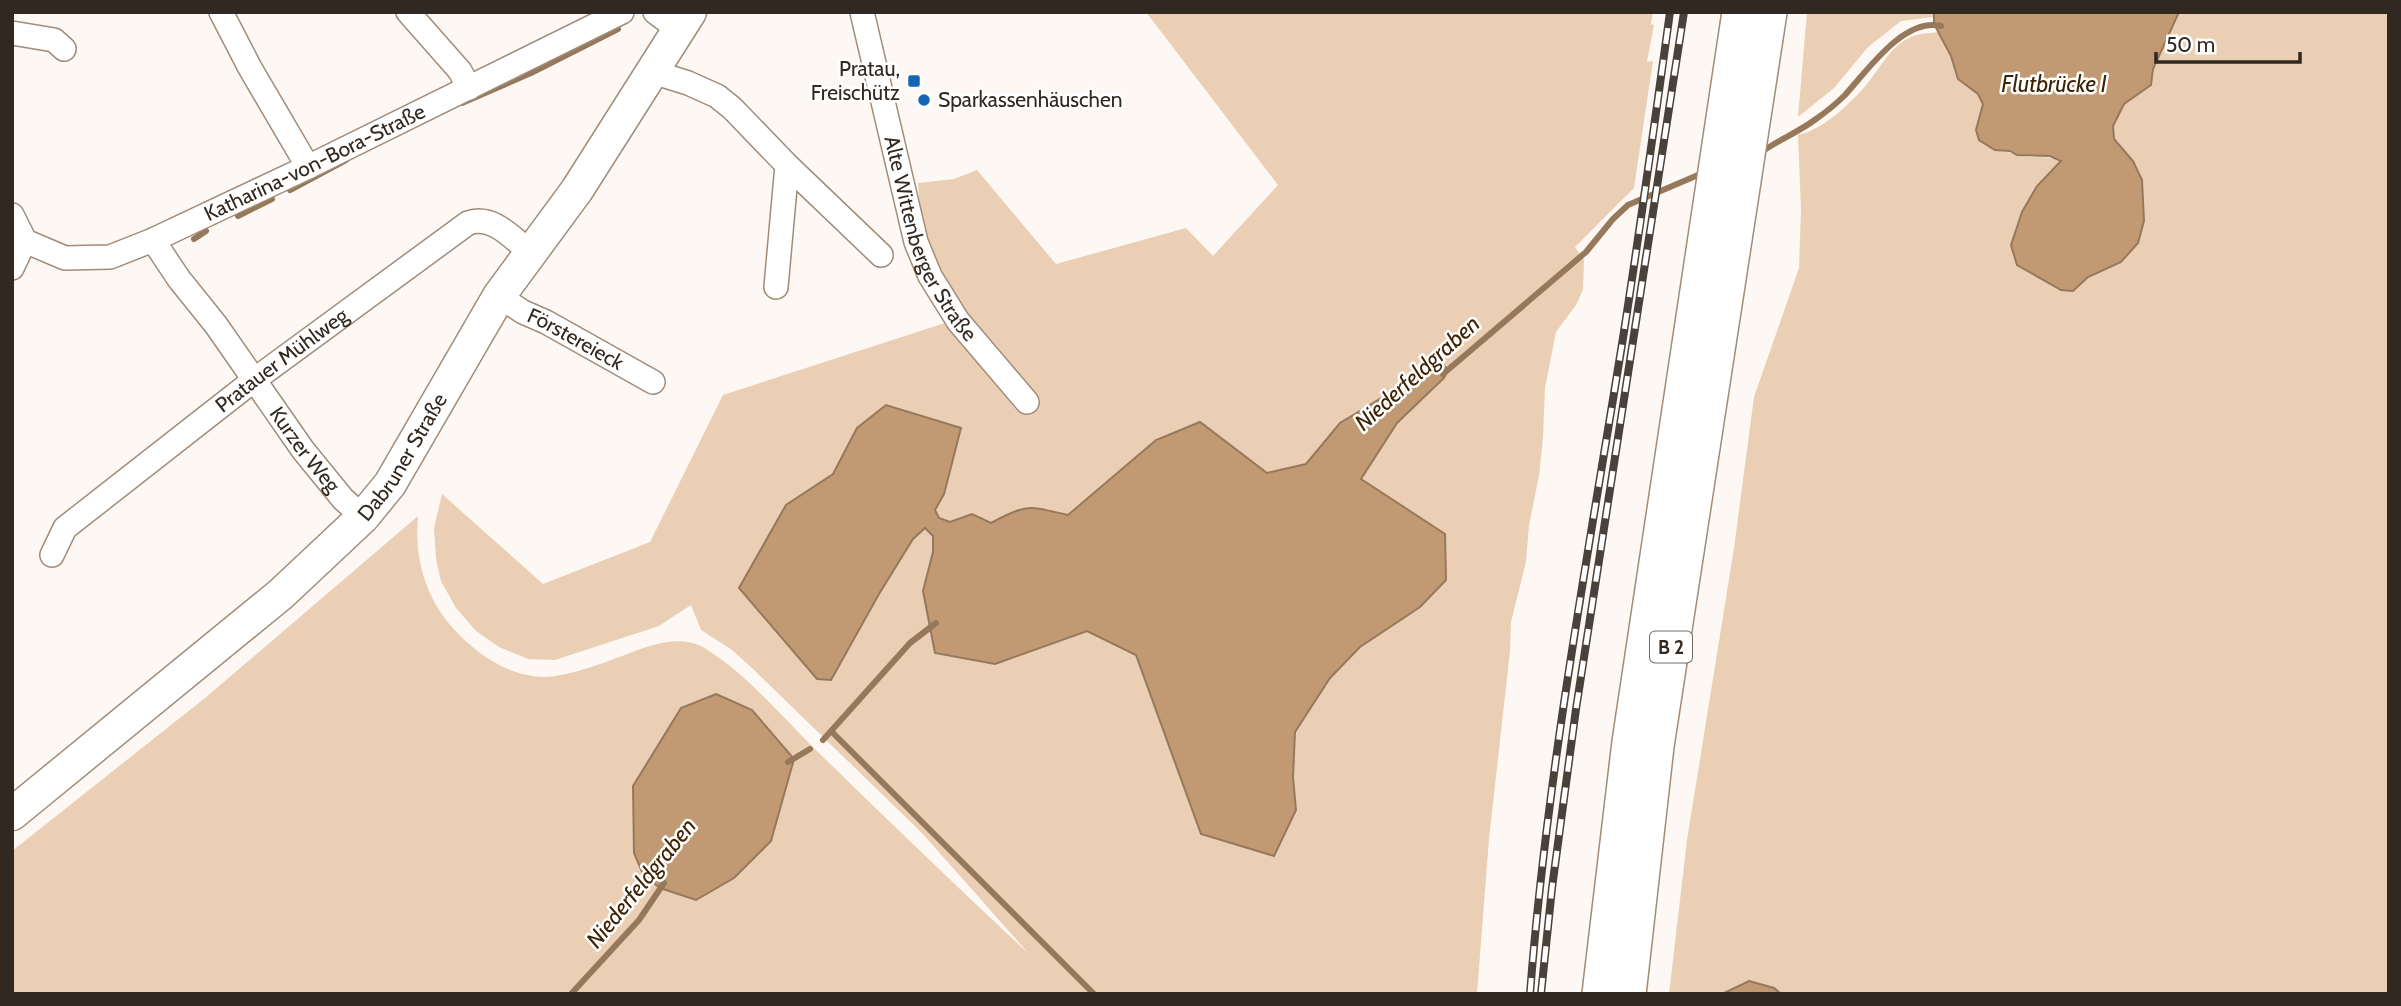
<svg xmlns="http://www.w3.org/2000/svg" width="2401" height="1006" font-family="Cabin,sans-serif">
	<rect width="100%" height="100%" fill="#fdf8f4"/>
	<!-- green -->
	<g fill="#eacfb5" fill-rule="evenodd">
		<path d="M 1146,12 L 1653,12 L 1651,24 L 1654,25 L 1647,62 L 1653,61 L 1634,188 L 1575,247 L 1584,260 L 1583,290 L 1576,305 L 1556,332 L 1545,388 L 1543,438 L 1539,476 L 1529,525 L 1526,562 L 1511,622 L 1510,651 L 1489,839 L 1477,994 L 12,994 L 12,851 L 205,698 L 418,516 C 414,557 425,597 453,628 C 476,654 508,676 544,677 C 568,677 612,660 635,651 C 658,643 684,635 706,649 C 747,674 787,722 822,756 C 891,823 959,889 1029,954 L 922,833 L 753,669 L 732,650 L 701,630 L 691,605 L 659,626 L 555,660 L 528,659 L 499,647 L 476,631 L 456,608 L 441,581 L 436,559 L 434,528 L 442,494 L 543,584 L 650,542 L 723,395 L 948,322 L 1017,411 L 1040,400 L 1032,398 L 963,316 L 922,235 L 918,183 L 954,179 L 977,170 L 1056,264 L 1186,228 L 1213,256 L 1278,185 ZM 1444,378 L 1397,423 L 1360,480 L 1445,534 L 1420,607 L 1360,647 L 1330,678 L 1295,732 L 1293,777 L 1296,810 L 1201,834 L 1136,655 L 1087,631 L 995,664 L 935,652 L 923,591 L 933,552 L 933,536 L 924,528 C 888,564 856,634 831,680 L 786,505 L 833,473 L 944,494 L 935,510 L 939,518 L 950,522 L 972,514 L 991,523 C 1027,503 1029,506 1068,516 L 1156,440 L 1200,422 L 1267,473 L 1306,464 L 1340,423 ZM 771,841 L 734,878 L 696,900 Z"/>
		<polygon points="1807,12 1934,12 1934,17 1901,21 1868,47 1834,88 1798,117"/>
		<path d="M 2179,12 L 2389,12 L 2389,994 L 1781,994 L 1774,988 L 1749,981 L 1722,994 L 1669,994 L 1687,840 L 1734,548 L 1754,397 L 1799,268 L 1801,210 L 1798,135 C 1821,130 1844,109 1860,92 C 1878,74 1890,42 1917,35 C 1924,33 1932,33 1939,32 L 1951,56 L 1958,79 L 1978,94 L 1983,104 L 1976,130 L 1995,150 C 2004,151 2009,152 2017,155 C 2032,159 2046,154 2061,161 C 2039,184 2017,210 2012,243 C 2011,250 2015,258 2017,265 L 2061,290 L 2073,291 L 2088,277 L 2121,262 L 2133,161 L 2114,139 L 2113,126 L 2124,104 L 2151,85 L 2153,69 Z"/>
	</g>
	<!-- water -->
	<g fill="#c19a74" stroke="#96785b" stroke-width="2">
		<polygon points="1934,12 2179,12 2153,69 2151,85 2124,104 2113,126 2114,139 2133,161 2142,180 2144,221 2138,243 2121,262 2088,277 2073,291 2061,290 2017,265 2011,245 2022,212 2037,186 2061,161 2050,156 2017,155 2010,151 1995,150 1979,140 1976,130 1983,104 1978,94 1958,79 1951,56 1934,24"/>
		<path d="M 1441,362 L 1448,370 L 1444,378 L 1397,423 L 1361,479 L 1445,534 L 1446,580 L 1420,607 L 1360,647 L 1330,678 L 1295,732 L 1293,777 L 1296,810 L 1274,856 L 1201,834 L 1136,655 L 1087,631 L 995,664 L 935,653 L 923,591 L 933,552 L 933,536 L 925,528 L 913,539 L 879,594 L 831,680 L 817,679 L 739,588 L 786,505 L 833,474 L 857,428 L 886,405 L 961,428 L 944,494 L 935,510 L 939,518 L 950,522 L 972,514 L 991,523 C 1028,503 1028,506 1068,515 L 1156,440 L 1200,422 L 1267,473 L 1306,464 L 1340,423 Z"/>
		<polygon points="716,694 752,710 794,759 771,841 734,878 696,900 660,888 643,874 634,853 633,786 681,708"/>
		<polygon points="1749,981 1774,988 1781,994 1722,994"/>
	</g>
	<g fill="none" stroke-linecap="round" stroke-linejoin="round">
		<!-- stream -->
		<g stroke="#96785b" stroke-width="6">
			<polyline points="462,103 531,73 618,29"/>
			<path d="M 1760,153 C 1778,140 1799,132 1816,119 C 1826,112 1836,104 1845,95 C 1867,71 1904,17 1941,26"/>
			<polyline points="290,190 346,160"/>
			<polyline points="238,216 272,199"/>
			<polyline points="194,239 206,231"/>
			<polyline points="1443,374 1586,252 1613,219 1628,205 1705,172"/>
			<polyline points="832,732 1094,994"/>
			<polyline points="823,740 910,643 936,623"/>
			<polyline points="788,762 810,749"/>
			<polyline points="571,994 639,920 664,883"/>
		</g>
		<defs>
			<g id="street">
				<polyline points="221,12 250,68 308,167"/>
				<polyline points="408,12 460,71 469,88"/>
				<polyline points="655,12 679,30"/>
				<path id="s1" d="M 862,12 L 916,242 L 930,276 L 958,321 L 1027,402"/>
				<polyline points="12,33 54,40 64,49"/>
				<polyline points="653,72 688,83 717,96 732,108 787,165 881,255"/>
				<path id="s2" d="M 12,215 L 25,241 L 65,258 L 110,257 L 153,240 L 308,167 L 622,12"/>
				<path id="s3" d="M 153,240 L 179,279 L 216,325 L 303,450 L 343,499 L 363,517"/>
				<polyline points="12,268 25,241"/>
				<polyline points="776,287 787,165"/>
				<path id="s4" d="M 499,296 L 523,312 L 546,322 L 653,382"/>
				<path id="s5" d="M 52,555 L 65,528 L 254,380 L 468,223 C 493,214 513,239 531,253"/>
			</g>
			<g id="secondary">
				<path id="s6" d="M 12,814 L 281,594 L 363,517 L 390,484 L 499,296 L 577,190 L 690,12"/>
			</g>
			<g id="primary">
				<polyline points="1600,994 1630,742 1740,12"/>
				<polyline points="1628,994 1656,746 1769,12"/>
			</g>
		</defs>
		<!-- street casing -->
		<use href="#street" stroke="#a18c79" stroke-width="26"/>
		<!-- secondary casing -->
		<use href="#secondary" stroke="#a18c79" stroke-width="35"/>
		<!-- primary casing -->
		<use href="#primary" stroke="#a18c79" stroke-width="38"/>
		<!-- street -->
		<use href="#street" stroke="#fff" stroke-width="23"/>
		<!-- secondary -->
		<use href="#secondary" stroke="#fff" stroke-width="32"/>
		<!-- primary -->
		<use href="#primary" stroke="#fff" stroke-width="35"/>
		<defs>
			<g id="rail">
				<path d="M 1530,994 C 1547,773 1588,556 1623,338 C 1640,229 1655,121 1670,12"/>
				<polyline points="1541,994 1552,888 1576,709 1684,12"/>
			</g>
		</defs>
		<!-- rail casing -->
		<use href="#rail" stroke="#49423a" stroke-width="8"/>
		<!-- rail -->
		<use href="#rail" stroke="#fff" stroke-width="5" stroke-dasharray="16" stroke-linecap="butt"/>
	</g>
	<!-- markers -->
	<g fill="#1366b4" stroke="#fff" stroke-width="2.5">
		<rect x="907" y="74" width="14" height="14" rx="3.5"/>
		<circle cx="924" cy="100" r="7"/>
	</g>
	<g text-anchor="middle" stroke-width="5" stroke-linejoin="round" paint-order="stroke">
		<!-- shield labels -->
		<rect fill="#fff" stroke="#6f6964" stroke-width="2" x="1650" y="631.5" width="42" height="31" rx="5"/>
		<g font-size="19" font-weight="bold" fill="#312921">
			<text x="1671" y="654">B 2</text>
		</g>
		<!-- poi labels -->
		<g font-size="21" fill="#312921" stroke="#fff" text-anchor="end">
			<text x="900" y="76">Pratau,<tspan x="900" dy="24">Freischütz</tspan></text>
			<text x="938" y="107" text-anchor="start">Sparkassenhäuschen</text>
		</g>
		<!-- street labels -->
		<g font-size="21" fill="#312921" stroke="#fff">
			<text dy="7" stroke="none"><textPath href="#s2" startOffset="343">Katharina-von-Bora-Straße</textPath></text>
			<text dy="7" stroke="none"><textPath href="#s1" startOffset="238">Alte Wittenberger Straße</textPath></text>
			<text dy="7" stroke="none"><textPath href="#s4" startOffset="88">Förstereieck</textPath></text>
			<text dy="7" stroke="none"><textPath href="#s5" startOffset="304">Pratauer Mühlweg</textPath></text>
			<text dy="7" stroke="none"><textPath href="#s3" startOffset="259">Kurzer Weg</textPath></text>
			<text dy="7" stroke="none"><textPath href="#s6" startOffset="532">Dabruner Straße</textPath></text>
		</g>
		<!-- water labels -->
		<g font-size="23" font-style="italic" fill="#3e2303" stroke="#fff">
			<text x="2054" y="92">Flutbrücke I</text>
			<text transform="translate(1417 373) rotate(-42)" y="8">Niederfeldgraben</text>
			<text transform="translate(641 883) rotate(-51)" y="8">Niederfeldgraben</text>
		</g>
	</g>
	<!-- border -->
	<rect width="2401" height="1006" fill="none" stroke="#312921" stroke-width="28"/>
	<!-- scale -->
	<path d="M2156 52v10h144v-10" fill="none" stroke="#312921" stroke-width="3.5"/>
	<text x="2166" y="52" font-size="21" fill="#312921" stroke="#ffffff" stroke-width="5" paint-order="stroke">50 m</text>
</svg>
